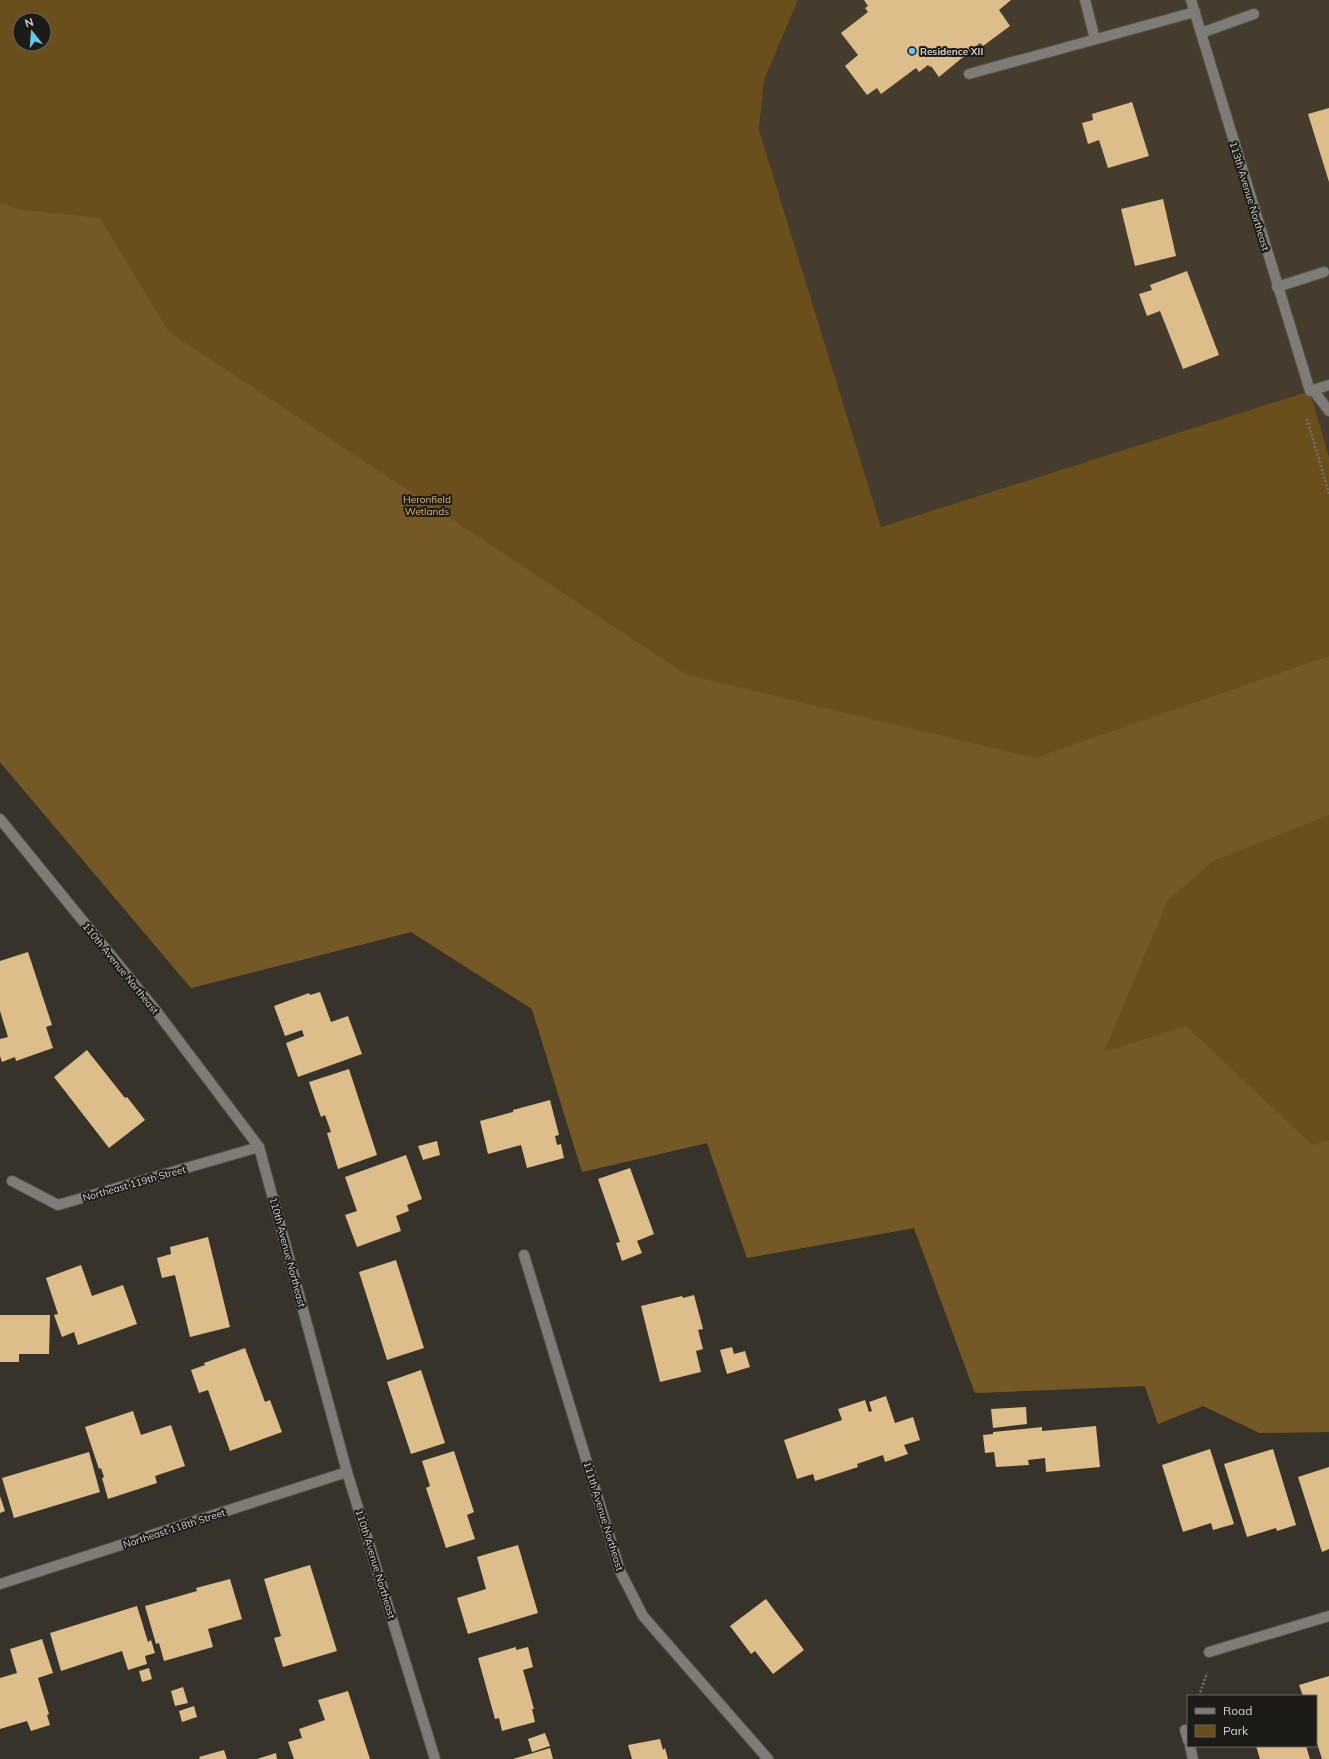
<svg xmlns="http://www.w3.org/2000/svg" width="1329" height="1759" font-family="Mulish,sans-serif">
	<rect width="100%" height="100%" fill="#38332a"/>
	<!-- built -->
	<polygon fill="#453c2d" points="798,0 1329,0 1329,457 1310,391 881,528 759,130 764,80"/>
	<!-- green -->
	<path fill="#6a4e1c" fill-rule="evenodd" d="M 0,0 L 798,0 L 764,80 L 759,130 L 881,527 L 1310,391 L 1329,457 L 1329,1432 L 1260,1433 L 1203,1406 L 1158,1424 L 1145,1386 L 975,1393 L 914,1228 L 747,1258 L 707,1143 L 582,1172 L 532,1009 L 411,932 L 191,988 L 0,762 ZM 20,20 L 44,20 L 44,44 L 20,44 Z"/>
	<!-- forest -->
	<polygon fill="#745825" points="0,203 17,209 100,218 169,332 687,675 1035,758 1329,656 1329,815 1213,861 1168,900 1104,1052 1186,1026 1312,1145 1329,1140 1329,1432 1260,1433 1203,1406 1158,1424 1145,1386 975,1393 914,1228 747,1258 707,1143 582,1172 532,1009 411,932 191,988 0,762"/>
	<!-- building -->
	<g fill="#ddbd89">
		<polygon points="864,0 1011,0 999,10 1010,26 983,46 980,43 939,77 931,66 930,67 928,65 919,72 916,68 881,94 877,88 867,95 845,66 858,55 841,33 868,12 865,8 868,6"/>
		<polygon points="1132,102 1149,156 1108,168 1099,140 1088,144 1082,123 1093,120 1092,114"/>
		<polygon points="1329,108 1329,182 1308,114"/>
		<polygon points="1163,199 1176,256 1135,266 1121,209"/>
		<polygon points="1187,271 1219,355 1183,369 1160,311 1147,316 1139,294 1152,290 1150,285"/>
		<polygon points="28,952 52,1025 46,1027 53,1048 16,1061 15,1057 2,1062 0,1056 0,1039 8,1037 0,1011 0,961"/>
		<polygon points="320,992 331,1022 348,1016 362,1054 298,1077 286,1043 304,1036 302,1030 285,1036 274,1006 309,993 310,995"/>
		<polygon points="87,1050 125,1098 127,1097 145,1120 109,1148 54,1077"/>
		<polygon points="349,1069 377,1155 338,1169 327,1133 331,1132 325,1115 321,1117 309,1082"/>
		<polygon points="550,1100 559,1135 555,1136 557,1145 561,1144 564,1158 527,1168 521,1145 488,1154 480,1121 513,1112 513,1110"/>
		<polygon points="437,1141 440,1155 423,1160 418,1146"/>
		<polygon points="406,1155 422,1199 407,1205 409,1211 396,1216 401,1231 357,1247 345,1215 357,1211 345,1177"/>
		<polygon points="630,1168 654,1234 637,1241 642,1253 622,1261 616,1243 620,1242 598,1179"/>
		<polygon points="208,1237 230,1327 190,1337 175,1275 162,1278 157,1258 171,1254 170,1247"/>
		<polygon points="396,1260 424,1348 387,1360 359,1272"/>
		<polygon points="81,1265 92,1296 123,1285 137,1324 78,1345 74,1332 62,1337 54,1315 58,1314 46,1278"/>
		<polygon points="694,1295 703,1329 698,1330 703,1349 696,1351 701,1372 660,1382 641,1306 682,1296 683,1298"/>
		<polygon points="0,1315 50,1315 49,1354 19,1354 19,1362 0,1362"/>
		<polygon points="732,1347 734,1354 745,1351 750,1367 727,1374 720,1350"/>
		<polygon points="245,1348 265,1402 270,1400 282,1432 230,1451 208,1390 199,1393 191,1370 205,1365 204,1363"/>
		<polygon points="421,1370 445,1443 411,1454 387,1382"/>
		<polygon points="886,1396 895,1423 913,1417 920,1440 904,1445 908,1454 885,1462 883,1455 857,1464 858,1467 815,1481 813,1474 797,1479 784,1440 842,1420 838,1409 865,1400 869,1412 872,1411 869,1402"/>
		<polygon points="1026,1407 1027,1424 993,1428 991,1409"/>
		<polygon points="133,1411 141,1435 171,1425 185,1466 155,1476 157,1483 108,1499 102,1478 104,1477 101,1468 99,1469 85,1427"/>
		<polygon points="1096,1426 1100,1467 1046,1472 1045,1458 1028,1460 1029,1465 996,1467 994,1452 985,1453 983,1435 993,1434 993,1432 1042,1427 1042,1431"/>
		<polygon points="1210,1449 1234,1524 1213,1530 1211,1523 1183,1532 1162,1465"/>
		<polygon points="1273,1449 1296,1525 1277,1531 1276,1528 1247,1537 1224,1464"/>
		<polygon points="454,1451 474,1512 467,1515 475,1539 446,1548 426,1488 430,1486 422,1461"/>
		<polygon points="89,1452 100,1492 14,1518 2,1478"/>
		<polygon points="1329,1467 1329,1549 1322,1552 1298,1477"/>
		<polygon points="0,1496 5,1511 0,1513"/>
		<polygon points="518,1545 538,1613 468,1634 457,1598 486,1589 477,1557"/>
		<polygon points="310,1565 337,1651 283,1667 274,1638 281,1636 264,1579"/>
		<polygon points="230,1579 242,1619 208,1629 213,1647 164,1661 159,1643 156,1644 145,1606 197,1591 196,1588"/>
		<polygon points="766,1599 804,1650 773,1674 755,1651 751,1654 730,1626"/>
		<polygon points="137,1606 148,1642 151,1640 155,1653 145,1656 147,1664 128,1670 122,1651 61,1671 50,1633"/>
		<polygon points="42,1639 53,1673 38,1678 49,1714 47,1715 50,1725 31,1731 27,1721 0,1729 0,1678 17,1673 10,1649"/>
		<polygon points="516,1647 516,1650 528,1647 533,1667 523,1670 534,1709 532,1709 535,1722 502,1731 499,1718 495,1719 478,1658"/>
		<polygon points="149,1668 152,1679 142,1682 139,1671"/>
		<polygon points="1329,1676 1329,1759 1322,1759 1316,1740 1316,1696 1303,1696 1299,1685"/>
		<polygon points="183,1687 188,1703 175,1706 171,1691"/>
		<polygon points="348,1691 370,1759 294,1759 288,1742 302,1738 299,1729 325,1720 318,1700"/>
		<polygon points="194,1706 197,1717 182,1722 179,1711"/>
		<polygon points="545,1733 550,1746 532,1752 528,1739"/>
		<polygon points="660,1739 663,1750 665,1748 668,1759 632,1759 628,1745"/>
		<polygon points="1256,1746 1306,1746 1310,1759 1260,1759"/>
		<polygon points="550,1748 553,1759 513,1759"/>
		<polygon points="224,1750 227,1759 200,1759 199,1757"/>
		<polygon points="276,1753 277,1759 257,1759"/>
	</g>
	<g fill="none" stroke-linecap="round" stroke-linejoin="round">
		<defs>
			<g id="minor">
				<polyline points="1085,0 1095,39"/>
				<polyline points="1191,0 1310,391 1329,385"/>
				<polyline points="1201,33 1254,14"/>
				<polyline points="969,74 1195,12"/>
				<polyline points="1277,287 1324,272"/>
				<polyline points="1313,390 1329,411"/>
				<polyline points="0,819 157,1012 259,1147 347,1472 435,1759"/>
				<polyline points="12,1181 58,1205 259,1147"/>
				<polyline points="524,1255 620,1571 643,1616 768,1759"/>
				<polyline points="0,1584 347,1472"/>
				<polyline points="1209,1652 1329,1616"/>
				<polyline points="1185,1730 1188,1740"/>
				<polyline points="1190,1746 1193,1759"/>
			</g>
		</defs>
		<!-- minor casing -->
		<use href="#minor" stroke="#545047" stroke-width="12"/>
		<!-- path -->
		<g stroke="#76726a" stroke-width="2.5" stroke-dasharray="2 2" stroke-linecap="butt">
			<polyline points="1307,419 1329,494"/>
			<polyline points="1199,1696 1207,1673"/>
		</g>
		<!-- minor -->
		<use href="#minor" stroke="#7f7c78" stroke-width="10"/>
	</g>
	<!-- markers -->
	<circle fill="#65c5ef" stroke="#1d1b17" stroke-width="1.5" cx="912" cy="51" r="4"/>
	<g text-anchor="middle" stroke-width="4" stroke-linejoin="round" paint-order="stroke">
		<!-- poi labels -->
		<g font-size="10" font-weight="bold" fill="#d6d3cd" stroke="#1d1b17" text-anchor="start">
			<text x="920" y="55">Residence XII</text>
		</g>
		<!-- street labels -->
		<g font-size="10" fill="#d6d3cd" stroke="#1d1b17">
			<text transform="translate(1250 196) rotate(73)" y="4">113th Avenue Northeast</text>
			<text transform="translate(121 968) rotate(51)" y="4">110th Avenue Northeast</text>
			<text transform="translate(134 1183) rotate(-16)" y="4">Northeast 119th Street</text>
			<text transform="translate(288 1252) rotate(75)" y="4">110th Avenue Northeast</text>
			<text transform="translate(604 1516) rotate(73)" y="4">111th Avenue Northeast</text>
			<text transform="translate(174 1528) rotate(-18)" y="4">Northeast 118th Street</text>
			<text transform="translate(376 1564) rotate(73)" y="4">110th Avenue Northeast</text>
		</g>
		<!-- park labels -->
		<g font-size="10" fill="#e8bb6f" stroke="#1d1b17">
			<text x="427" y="503">Heronfield<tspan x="427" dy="12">Wetlands</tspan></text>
		</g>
	</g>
	<!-- legend -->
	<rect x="1187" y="1695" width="130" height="52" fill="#1d1b17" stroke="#676560"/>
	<rect x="1195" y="1708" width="20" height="6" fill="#7f7c78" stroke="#676560"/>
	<text x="1223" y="1715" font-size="12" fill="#d6d3cd">Road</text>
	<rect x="1195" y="1725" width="20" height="12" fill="#6a4e1c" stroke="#676560"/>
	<text x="1223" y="1735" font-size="12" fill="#d6d3cd">Park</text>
	<!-- north arrow -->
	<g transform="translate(32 32) rotate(343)"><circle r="19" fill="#1d1b17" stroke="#676560"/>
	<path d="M0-3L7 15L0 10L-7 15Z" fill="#65c5ef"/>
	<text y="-6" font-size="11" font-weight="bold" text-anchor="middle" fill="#d6d3cd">N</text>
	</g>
</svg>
